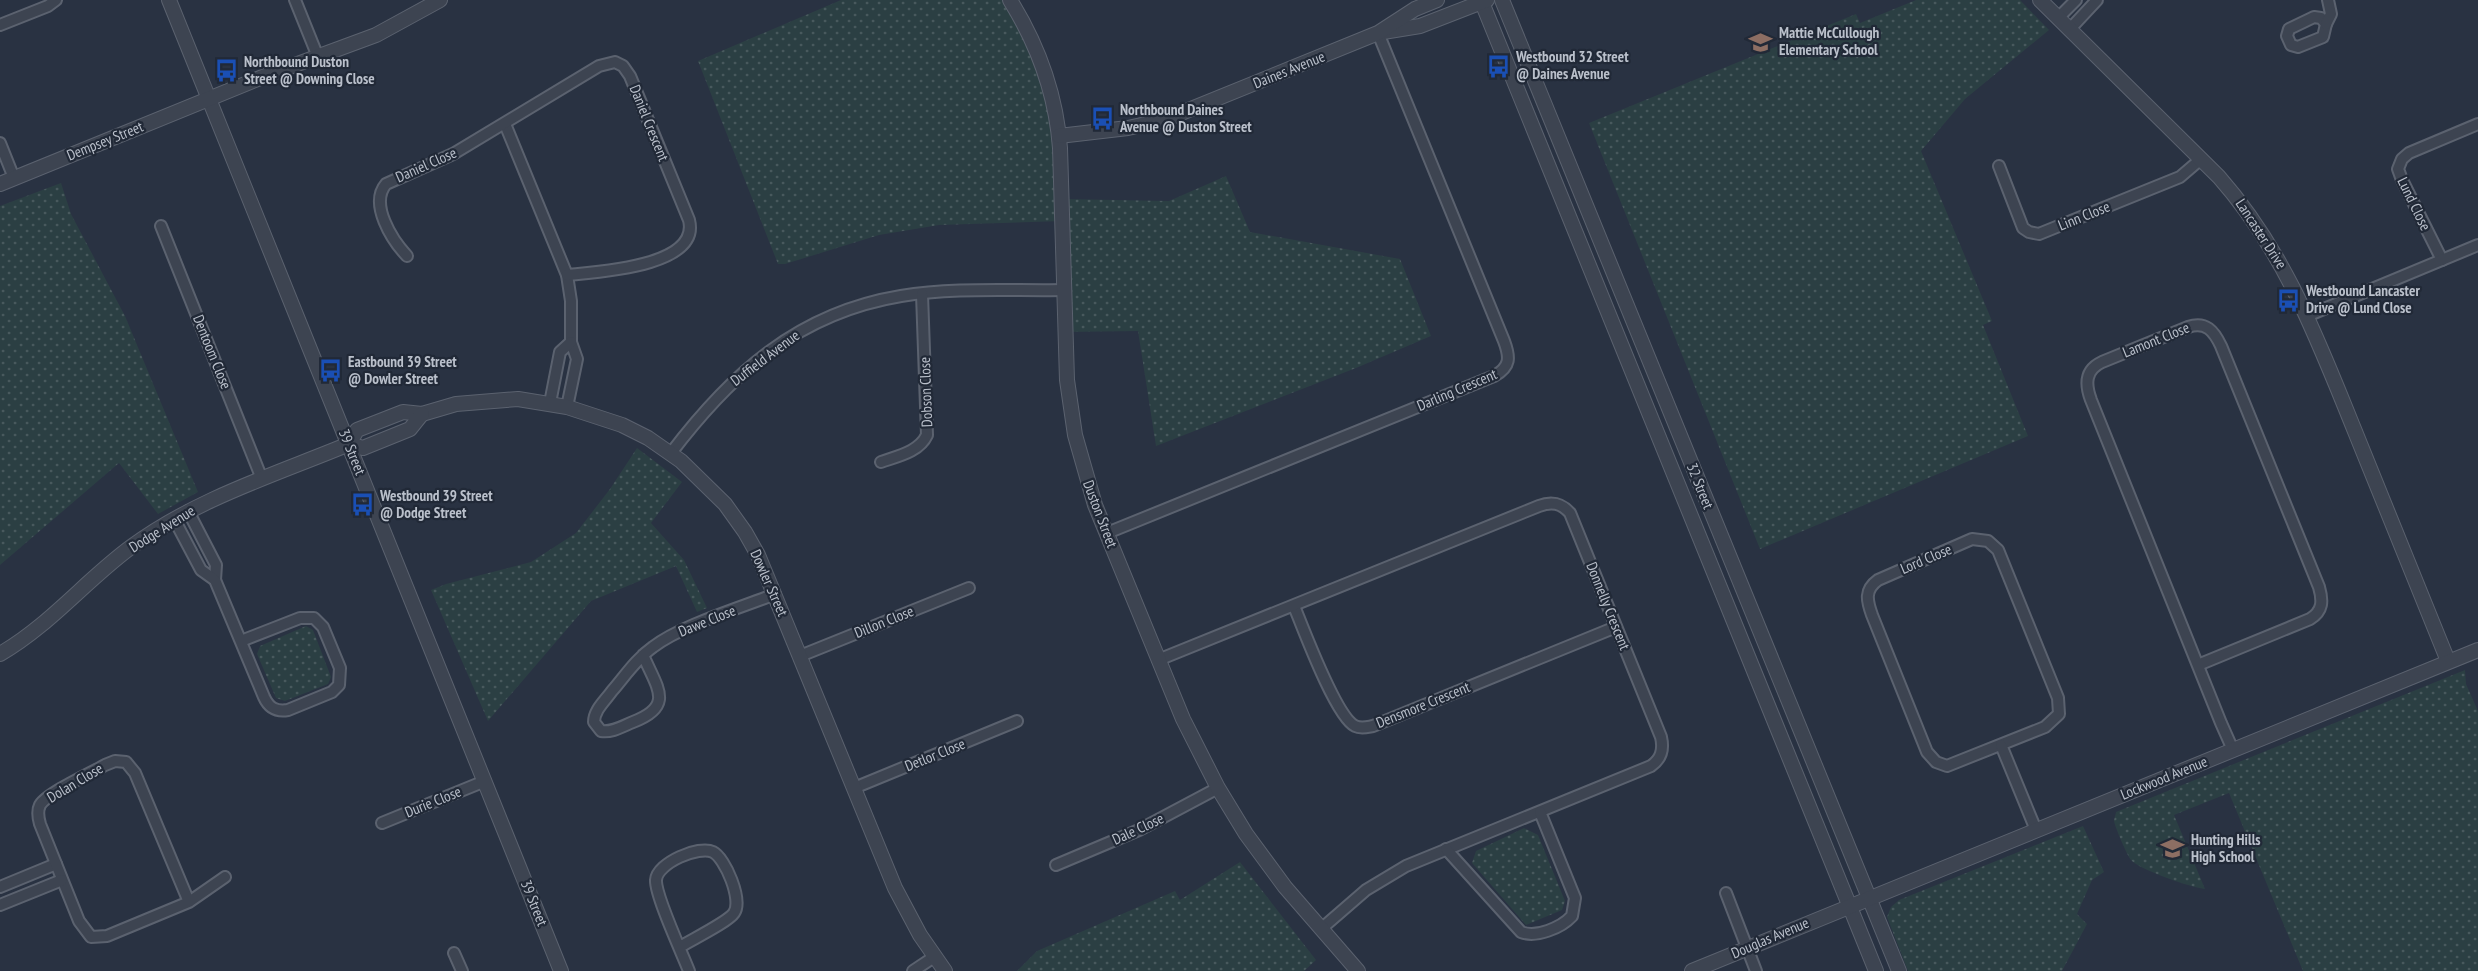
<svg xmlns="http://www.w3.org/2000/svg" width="2478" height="971" font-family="'PT Sans Narrow',sans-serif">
	<defs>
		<pattern id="park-dots" width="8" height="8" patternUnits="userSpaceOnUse" patternTransform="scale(1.5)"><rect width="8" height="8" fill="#2b3f43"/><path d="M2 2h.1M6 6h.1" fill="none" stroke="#48595d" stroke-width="1.8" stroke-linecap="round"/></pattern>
	</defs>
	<rect width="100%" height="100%" fill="#293242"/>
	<!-- park -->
	<g fill="url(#park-dots)">
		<polygon points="841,0 1010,0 1046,72 1062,199 1169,201 1226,176 1250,232 1400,259 1431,336 1356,368 1156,446 1138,331 1065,332 1062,221 939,225 879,235 785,264 778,264 698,61"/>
		<polygon points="1916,0 2020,0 2049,30 1965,99 1921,151 1992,321 1983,325 2028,436 1760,549 1589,123 1856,14 1860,23"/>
		<polygon points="61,183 71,214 125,316 198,492 158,514 119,463 0,565 0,206"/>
		<polygon points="637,448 682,482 651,523 684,560 707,608 697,612 676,566 591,601 488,721 431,590 446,584 531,562 576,533 610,489"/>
		<polygon points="306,626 313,630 331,677 328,684 285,701 276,698 257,654 260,646"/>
		<path d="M 2465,670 L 2466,684 L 2478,711 L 2478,971 L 2303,971 L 2229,793 L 2174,815 L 2205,889 C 2192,888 2138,869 2131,860 C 2127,855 2115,827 2114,821 C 2114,820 2116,813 2116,812 Z"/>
		<polygon points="2083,826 2104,872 2092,880 2077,914 2087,924 2062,971 1908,971 1887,917 1891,907 1899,900"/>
		<polygon points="1524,828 1538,835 1565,901 1562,910 1526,925 1472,863 1476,851"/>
		<polygon points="1240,862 1316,960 1304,971 1017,971 1037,951 1175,891 1180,900"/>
	</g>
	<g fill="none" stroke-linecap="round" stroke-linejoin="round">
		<defs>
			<g id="minor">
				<polyline points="295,0 318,57"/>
				<polygon points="2314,17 2321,18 2326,24 2323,37 2298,47 2291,45 2287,36 2289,29"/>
				<polyline points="2058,18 2076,0"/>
				<polyline points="2326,24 2331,14 2328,0"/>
				<polyline points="0,25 48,6 56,0"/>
				<polyline points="2070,29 2097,0"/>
				<polyline points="505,124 567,275 571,301 571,342 577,359 567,407"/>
				<polyline points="0,143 14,178"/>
				<polyline points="1999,166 2023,228 2029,232 2039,234 2180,177 2201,159"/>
				<polyline points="161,226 262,479"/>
				<path d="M 407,256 C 392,240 369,204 386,184 L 453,154 L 599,66 L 615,62 L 623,66 L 630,76 L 689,220 C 701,267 596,272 567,275"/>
				<polyline points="2442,260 2402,180 2398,169 2402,159 2409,153 2478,124"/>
				<polyline points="2307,316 2478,245"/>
				<polyline points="550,403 560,352 571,342"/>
				<path d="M 671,453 C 732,373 798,313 901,296 C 954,287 1011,291 1065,290"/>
				<path d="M 881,462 C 898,456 919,452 927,435 L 922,294"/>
				<polyline points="188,511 216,565 215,580"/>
				<path d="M 174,519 L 201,570 L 215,580 L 264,697 C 269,708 276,712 288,710 L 332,692 L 339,685 L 340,668 L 323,627 L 314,618 L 300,618 L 241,641"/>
				<path d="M 1107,533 L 1494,376 C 1511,367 1510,357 1504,341 L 1378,33"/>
				<path d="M 1972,539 L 1988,541 L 1998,550 L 2058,698 L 2059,714 L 2045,727 L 1947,766 L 1936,762 L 1927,752 L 1872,615 C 1867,601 1864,590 1878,580 Z"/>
				<path d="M 1294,606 C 1303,628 1336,717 1355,726 C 1361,729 1367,727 1373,726 L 1616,627"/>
				<path d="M 643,655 C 657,688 675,706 633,722 C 623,726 612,733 601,731 L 594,722 C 594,710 605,701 612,691 C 625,676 636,659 653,647 C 682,625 740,608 775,594"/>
				<polyline points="800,656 969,588"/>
				<path d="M 1158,660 L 1539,506 C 1552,501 1561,503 1570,513 L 1661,737 C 1664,750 1661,759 1651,766 L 1406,866 L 1366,890 L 1321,929"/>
				<path d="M 2198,665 L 2310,619 C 2323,611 2323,601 2319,587 L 2221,346 C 2214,331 2206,321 2188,327 L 2102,362 C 2085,370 2085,384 2091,400 L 2221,723 L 2233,750"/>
				<polyline points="2001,745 2036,830"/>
				<polyline points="854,788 1017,721"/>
				<polyline points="382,823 485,781"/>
				<path d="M 1446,849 L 1521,932 C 1536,938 1561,928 1572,916 L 1575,898 L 1540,812"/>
				<polyline points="1056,865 1139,830 1218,788"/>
				<polyline points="0,887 56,864"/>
				<polyline points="1726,893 1756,971"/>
				<path d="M 189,902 L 135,773 L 126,762 L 115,761 L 105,765 C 91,773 47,793 40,805 C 37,811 38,817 40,824 L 79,921 L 91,937 L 107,936 L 189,902 L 225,877"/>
				<polyline points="0,905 62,880"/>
				<path d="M 680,947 C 691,940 728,922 734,913 C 743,900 725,858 713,852 C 699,845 657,863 656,880 C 655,895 682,953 689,971"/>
				<polyline points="454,953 462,971"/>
				<polyline points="913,971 934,957"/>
			</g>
			<g id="tertiary">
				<polyline points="169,0 561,971"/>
				<path d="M 1010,0 C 1038,45 1056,94 1060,148 L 1067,380 L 1075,435 L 1095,505 L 1183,719 L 1218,788 L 1246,834 L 1285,887 L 1358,971"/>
				<polyline points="1481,0 1876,971"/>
				<polyline points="1502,0 1899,971"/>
				<path d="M 2040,0 L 2219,177 C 2285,252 2317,338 2354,429 C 2385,507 2417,584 2448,661"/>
				<polyline points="1383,32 1420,26 1487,0"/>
				<polyline points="1059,136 1128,128 1164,120 1378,33 1415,9 1437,0"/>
				<polyline points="0,184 265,76 376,35 440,0"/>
				<polyline points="349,444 357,430 403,412 422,414 456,404 518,399 567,407 622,425 648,438 681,461 725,504 745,532 758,555 895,888 920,935 945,971"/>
				<polyline points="349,444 363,448 410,429 422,414"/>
				<path d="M 0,654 C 50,625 85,581 131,547 C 196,499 274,475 349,444"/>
				<polyline points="1692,971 2478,650"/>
			</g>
		</defs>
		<!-- minor casing -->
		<use href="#minor" stroke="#5b626f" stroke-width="14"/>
		<!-- tertiary casing -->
		<use href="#tertiary" stroke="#5b626f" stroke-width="16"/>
		<!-- minor -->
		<use href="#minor" stroke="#3d4451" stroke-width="10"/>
		<!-- tertiary -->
		<use href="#tertiary" stroke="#3d4451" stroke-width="14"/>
	</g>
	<!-- icons -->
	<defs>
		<symbol id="school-bare" viewBox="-9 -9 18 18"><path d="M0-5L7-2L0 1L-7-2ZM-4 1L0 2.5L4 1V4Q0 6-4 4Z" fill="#8d6e63" stroke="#212937" stroke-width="2.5" paint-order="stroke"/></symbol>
		<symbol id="bus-bare" viewBox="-9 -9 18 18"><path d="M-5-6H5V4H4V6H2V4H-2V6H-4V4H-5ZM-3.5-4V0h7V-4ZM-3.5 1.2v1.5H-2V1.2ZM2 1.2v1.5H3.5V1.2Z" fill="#1a4fb4" stroke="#212937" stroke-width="2.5" paint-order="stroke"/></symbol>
	</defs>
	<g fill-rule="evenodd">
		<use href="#school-bare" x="1744" y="26" width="33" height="33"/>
		<use href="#bus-bare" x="1482" y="50" width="33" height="33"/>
		<use href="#bus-bare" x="210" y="54" width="33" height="33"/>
		<use href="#bus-bare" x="1086" y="102" width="33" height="33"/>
		<use href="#bus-bare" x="2272" y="284" width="33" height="33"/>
		<use href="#bus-bare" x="314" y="354" width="33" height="33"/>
		<use href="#bus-bare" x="346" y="488" width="33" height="33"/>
		<use href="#school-bare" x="2156" y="832" width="33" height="33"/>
	</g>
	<g text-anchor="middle" stroke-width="4.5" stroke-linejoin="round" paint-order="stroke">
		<!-- poi labels -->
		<g font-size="15" font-weight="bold" fill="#bac0cb" stroke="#212937" text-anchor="start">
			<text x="1779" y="38">Mattie McCullough<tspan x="1779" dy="17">Elementary School</tspan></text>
			<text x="1516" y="62">Westbound 32 Street<tspan x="1516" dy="17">@ Daines Avenue</tspan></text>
			<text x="244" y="67">Northbound Duston<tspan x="244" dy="17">Street @ Downing Close</tspan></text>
			<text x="1120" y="115">Northbound Daines<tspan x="1120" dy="17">Avenue @ Duston Street</tspan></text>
			<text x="2306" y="296">Westbound Lancaster<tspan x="2306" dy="17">Drive @ Lund Close</tspan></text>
			<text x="348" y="367">Eastbound 39 Street<tspan x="348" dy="17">@ Dowler Street</tspan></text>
			<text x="380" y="501">Westbound 39 Street<tspan x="380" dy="17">@ Dodge Street</tspan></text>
			<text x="2191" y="845">Hunting Hills<tspan x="2191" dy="17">High School</tspan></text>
		</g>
		<!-- street labels -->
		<g font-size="15" fill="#bac0cb" stroke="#212937">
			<text transform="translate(1289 70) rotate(-22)" y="5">Daines Avenue</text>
			<text transform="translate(649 123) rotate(68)" y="5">Daniel Crescent</text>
			<text transform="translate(105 141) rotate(-22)" y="5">Dempsey Street</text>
			<text transform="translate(426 165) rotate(-24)" y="5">Daniel Close</text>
			<text transform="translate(2414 204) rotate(64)" y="5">Lund Close</text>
			<text transform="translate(2084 216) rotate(-22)" y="5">Linn Close</text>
			<text transform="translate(2261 234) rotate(57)" y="5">Lancaster Drive</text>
			<text transform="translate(2156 340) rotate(-22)" y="5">Lamont Close</text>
			<text transform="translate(212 352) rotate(68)" y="5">Dentoom Close</text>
			<text transform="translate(765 358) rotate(-37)" y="5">Duffield Avenue</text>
			<text transform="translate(1457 390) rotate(-23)" y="5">Darling Crescent</text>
			<text transform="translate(926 392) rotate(-92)" y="5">Dobson Close</text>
			<text transform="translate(352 452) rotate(68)" y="5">39 Street</text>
			<text transform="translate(1700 486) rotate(68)" y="5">32 Street</text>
			<text transform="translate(1100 514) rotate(69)" y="5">Duston Street</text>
			<text transform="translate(162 529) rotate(-32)" y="5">Dodge Avenue</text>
			<text transform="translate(1926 559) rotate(-23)" y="5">Lord Close</text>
			<text transform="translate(769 583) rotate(66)" y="5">Dowler Street</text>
			<text transform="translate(1608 606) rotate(68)" y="5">Donnelly Crescent</text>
			<text transform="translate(707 621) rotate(-22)" y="5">Dawe Close</text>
			<text transform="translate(884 622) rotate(-22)" y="5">Dillon Close</text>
			<text transform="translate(1423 705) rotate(-22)" y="5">Densmore Crescent</text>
			<text transform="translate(935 755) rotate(-22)" y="5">Detlor Close</text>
			<text transform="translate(2164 778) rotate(-22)" y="5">Lockwood Avenue</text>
			<text transform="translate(75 783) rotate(-31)" y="5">Dolan Close</text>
			<text transform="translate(433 802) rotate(-22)" y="5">Durie Close</text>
			<text transform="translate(1138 829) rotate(-25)" y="5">Dale Close</text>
			<text transform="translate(534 903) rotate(68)" y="5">39 Street</text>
			<text transform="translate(1770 938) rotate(-23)" y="5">Douglas Avenue</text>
		</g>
	</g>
</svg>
